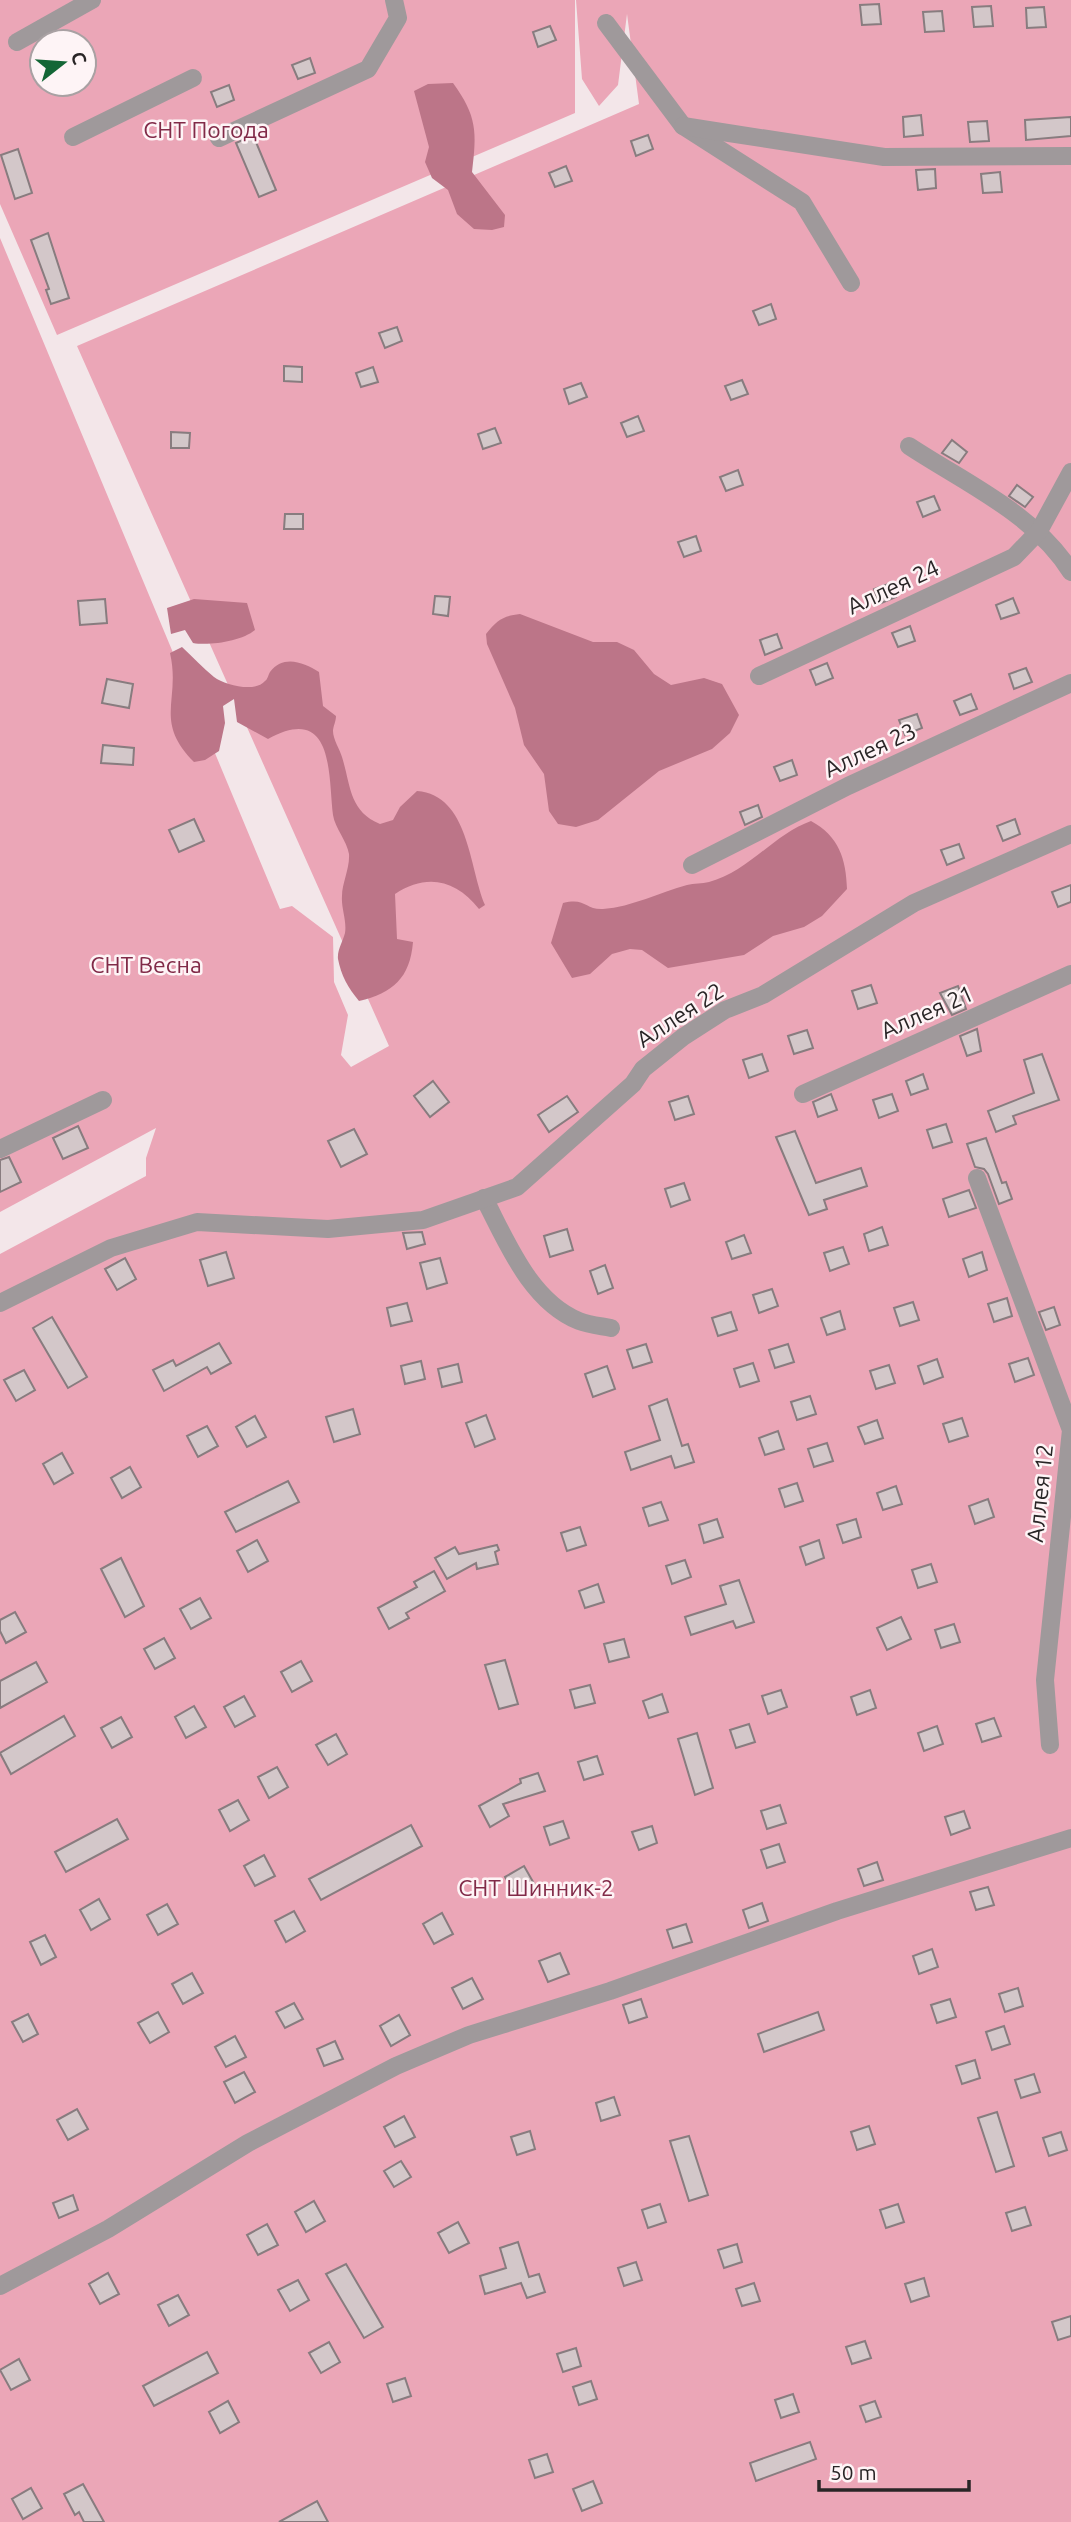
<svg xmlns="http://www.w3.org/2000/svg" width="1071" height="2522" font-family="Ubuntu,sans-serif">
	<rect width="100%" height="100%" fill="#f3e6e9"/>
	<!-- green -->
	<g fill="#eba6b7" fill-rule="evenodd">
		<path d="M 0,0 L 575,0 L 575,113 L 57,335 L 0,204 ZM 42,42 L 84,42 L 84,84 L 42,84 Z"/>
		<polygon points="576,0 1071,0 1071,2522 0,2522 0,1254 146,1176 146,1158 156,1128 0,1212 0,238 280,909 292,906 333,937 334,982 348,1015 341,1055 351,1067 389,1046 77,346 639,104 627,14 618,85 599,106 582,79"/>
	</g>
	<!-- water -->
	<g fill="#bc7588">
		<path d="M 453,83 C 477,116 477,132 472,172 L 505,215 L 504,227 L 492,230 L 474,229 L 457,214 L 448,190 L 432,178 L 425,162 L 429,147 L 414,91 L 428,84 Z"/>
		<path d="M 194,599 L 247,603 L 255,630 C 242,641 210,646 193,643 L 185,630 L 171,634 L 167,608 Z"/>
		<path d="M 520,614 L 593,642 L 617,642 L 634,650 L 654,674 L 671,685 L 704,678 L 722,684 L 739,715 L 730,733 L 712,749 L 659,771 L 598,820 L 576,827 L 558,824 L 549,811 L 544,774 L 524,745 L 515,708 L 487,644 L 486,634 C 497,620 503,616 520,614 Z"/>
		<path d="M 182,647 C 193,657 203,668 214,677 C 225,685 255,693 265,681 C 268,679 268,675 270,672 C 284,654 304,663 319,672 L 323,706 L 336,716 C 336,721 333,727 333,731 C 333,739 340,750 342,757 C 351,786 349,811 380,824 L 393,820 L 400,807 L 417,791 C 469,795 469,867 485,905 L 479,909 C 456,880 427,873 395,894 L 397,939 L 413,942 C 410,978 393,993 359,1001 C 348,988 341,975 338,959 C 337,950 343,941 345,933 C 347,921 341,908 342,896 C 342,883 350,868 349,854 C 347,841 335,828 333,815 C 328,777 335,702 268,739 L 237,722 L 234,699 L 223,706 L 225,723 L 219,751 L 205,760 L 194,762 C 153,720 181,701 170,653 Z"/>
		<path d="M 811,821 C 839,836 846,859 847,889 L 822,916 L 804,927 L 773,936 L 744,955 L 668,968 L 642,950 L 630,949 L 612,954 L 590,974 L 572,978 L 551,943 L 563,903 C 586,897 585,910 603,909 C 632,907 660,892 687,885 C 694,883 702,884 709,882 C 748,872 774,834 811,821 Z"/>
	</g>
	<!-- building -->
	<g fill="#d3c7c9" stroke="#887c7f" stroke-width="2">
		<polygon points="879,4 881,24 862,25 860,5"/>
		<polygon points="991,6 993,26 974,27 972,7"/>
		<polygon points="1044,7 1046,27 1027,28 1026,8"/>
		<polygon points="942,11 944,31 925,32 923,12"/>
		<polygon points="550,26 556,40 538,47 533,32"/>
		<polygon points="310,58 315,73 298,79 292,65"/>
		<polygon points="229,85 234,100 217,107 211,92"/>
		<polygon points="921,115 923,135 904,137 903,117"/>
		<polygon points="1071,117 1071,136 1026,140 1025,120"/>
		<polygon points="987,121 989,141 970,142 968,122"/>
		<polygon points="253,135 276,190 259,197 236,143"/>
		<polygon points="648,135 653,149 636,156 631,141"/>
		<polygon points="18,149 32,193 15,199 1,155"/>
		<polygon points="566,166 572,181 555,187 549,173"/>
		<polygon points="935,169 936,188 918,190 916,170"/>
		<polygon points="1000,172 1002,192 983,193 981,174"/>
		<polygon points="48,233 69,298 51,304 46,290 49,289 31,240"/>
		<polygon points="771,304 776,319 759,325 753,311"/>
		<polygon points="397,327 402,341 385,348 379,333"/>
		<polygon points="284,366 302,367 302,382 284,381"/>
		<polygon points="373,367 378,382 361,387 356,373"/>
		<polygon points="742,380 748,394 731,400 725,386"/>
		<polygon points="581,383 587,397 569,404 564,389"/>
		<polygon points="638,416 644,431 627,437 621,423"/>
		<polygon points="495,428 501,443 483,449 478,434"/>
		<polygon points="171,432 190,433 189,448 171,448"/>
		<polygon points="952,440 967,452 959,463 942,453"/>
		<polygon points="738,470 743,485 726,491 720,477"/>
		<polygon points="1017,485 1033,497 1025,507 1009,496"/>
		<polygon points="934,496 940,510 923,517 917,502"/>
		<polygon points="285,514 303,514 303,529 284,529"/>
		<polygon points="696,536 701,551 684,557 678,542"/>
		<polygon points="891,583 896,597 879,604 874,589"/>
		<polygon points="435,596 450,597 448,616 433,614"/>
		<polygon points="1013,598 1019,613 1001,619 996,605"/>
		<polygon points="105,599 107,623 80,625 78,601"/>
		<polygon points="910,626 915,641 898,647 892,633"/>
		<polygon points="777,634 782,648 765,655 760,640"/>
		<polygon points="827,663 833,678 816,685 810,670"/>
		<polygon points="1026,668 1032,682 1014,689 1009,674"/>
		<polygon points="107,679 133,684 129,708 102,703"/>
		<polygon points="971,694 977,709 960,715 954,701"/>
		<polygon points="917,714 922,728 905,735 899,720"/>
		<polygon points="103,745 134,748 133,765 101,763"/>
		<polygon points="792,760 797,775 780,781 774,767"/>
		<polygon points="758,805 762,817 745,825 740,812"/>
		<polygon points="194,819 204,841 179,852 169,830"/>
		<polygon points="1015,819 1020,834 1003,841 997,826"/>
		<polygon points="959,844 964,858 947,865 941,850"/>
		<polygon points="1071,885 1071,902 1058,907 1052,892"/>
		<polygon points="871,985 877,1003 858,1009 852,991"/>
		<polygon points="958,986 966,1009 952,1015 940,993"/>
		<polygon points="977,1029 981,1051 967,1056 960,1036"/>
		<polygon points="807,1030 813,1048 794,1054 788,1036"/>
		<polygon points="762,1054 768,1071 749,1078 743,1060"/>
		<polygon points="1042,1054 1059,1100 1013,1116 1016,1124 996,1132 988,1111 1034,1093 1024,1060"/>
		<polygon points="923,1074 928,1089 911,1095 906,1081"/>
		<polygon points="433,1081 449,1102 430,1117 414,1096"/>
		<polygon points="831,1094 837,1110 818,1117 813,1102"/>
		<polygon points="892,1094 898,1111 879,1118 873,1100"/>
		<polygon points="567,1096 578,1112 549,1132 538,1115"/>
		<polygon points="688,1096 694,1114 675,1120 669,1102"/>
		<polygon points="946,1124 952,1142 933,1148 927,1130"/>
		<polygon points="78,1126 88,1148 63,1159 53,1138"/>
		<polygon points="354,1129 367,1154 341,1167 328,1141"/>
		<polygon points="795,1131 816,1183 861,1168 867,1186 824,1200 827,1209 809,1215 776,1137"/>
		<polygon points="986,1138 1002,1183 1006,1182 1012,1199 999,1204 988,1174 984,1169 975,1167 967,1144"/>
		<polygon points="9,1157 21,1182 0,1192 0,1160"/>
		<polygon points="684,1183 690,1200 671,1207 665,1189"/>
		<polygon points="969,1190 976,1208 949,1217 943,1199"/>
		<polygon points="882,1227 888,1245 869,1251 864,1234"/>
		<polygon points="567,1229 573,1250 550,1257 544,1236"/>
		<polygon points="422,1232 425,1244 407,1249 403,1233"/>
		<polygon points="744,1235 751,1253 732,1259 726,1242"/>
		<polygon points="843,1247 849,1264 830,1271 824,1253"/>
		<polygon points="226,1252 234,1278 208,1286 200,1260"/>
		<polygon points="982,1252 987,1270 969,1277 963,1259"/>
		<polygon points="125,1258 136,1279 117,1290 105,1269"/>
		<polygon points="440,1258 447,1283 427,1289 420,1263"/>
		<polygon points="605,1265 613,1288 598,1294 590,1271"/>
		<polygon points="772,1289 778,1306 759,1313 753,1295"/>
		<polygon points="1007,1298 1012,1316 994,1322 988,1304"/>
		<polygon points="913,1302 919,1320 900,1326 894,1308"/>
		<polygon points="407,1303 412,1321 391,1326 387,1308"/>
		<polygon points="1054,1307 1060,1325 1046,1330 1039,1312"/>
		<polygon points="840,1311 845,1329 827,1335 821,1318"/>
		<polygon points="731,1312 737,1330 718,1336 712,1318"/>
		<polygon points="52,1317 87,1377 68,1388 33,1328"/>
		<polygon points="219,1343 231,1363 211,1374 207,1367 164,1391 153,1370 173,1360 176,1366"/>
		<polygon points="646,1344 652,1362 633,1368 627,1350"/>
		<polygon points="788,1344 794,1362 775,1368 769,1350"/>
		<polygon points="1028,1358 1034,1375 1015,1382 1009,1364"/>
		<polygon points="937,1359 943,1377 924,1384 918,1366"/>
		<polygon points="421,1361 425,1379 405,1384 401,1366"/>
		<polygon points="753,1363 759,1381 740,1387 734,1369"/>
		<polygon points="458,1364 462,1382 442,1387 438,1369"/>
		<polygon points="889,1365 895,1383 876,1389 870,1371"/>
		<polygon points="607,1366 615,1389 593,1397 585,1374"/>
		<polygon points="24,1370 35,1390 16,1401 4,1380"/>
		<polygon points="810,1396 816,1414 797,1420 791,1402"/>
		<polygon points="667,1399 682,1446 688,1444 694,1462 675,1468 671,1456 631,1470 625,1452 660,1440 649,1406"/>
		<polygon points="353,1409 360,1434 334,1442 326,1417"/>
		<polygon points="486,1415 495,1439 475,1447 466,1423"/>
		<polygon points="255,1416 266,1437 247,1447 236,1427"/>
		<polygon points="962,1418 968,1436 949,1442 943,1424"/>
		<polygon points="877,1420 883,1438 865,1444 858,1427"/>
		<polygon points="207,1426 218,1446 198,1457 187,1436"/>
		<polygon points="778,1431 784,1449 765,1455 759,1438"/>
		<polygon points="827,1443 833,1461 814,1467 808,1449"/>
		<polygon points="62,1453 73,1473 54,1484 43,1464"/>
		<polygon points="130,1467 141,1487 122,1498 111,1478"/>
		<polygon points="288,1481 299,1502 236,1532 225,1512"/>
		<polygon points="797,1483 803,1501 785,1507 779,1489"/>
		<polygon points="896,1486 902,1504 883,1510 877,1493"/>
		<polygon points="988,1499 994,1517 975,1524 969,1506"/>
		<polygon points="661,1502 668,1520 649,1526 643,1508"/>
		<polygon points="717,1519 723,1537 704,1543 699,1525"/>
		<polygon points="856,1519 861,1537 843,1543 837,1525"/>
		<polygon points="580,1527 586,1545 567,1551 561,1533"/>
		<polygon points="257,1540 268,1561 248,1572 237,1551"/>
		<polygon points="819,1540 824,1558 806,1565 800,1547"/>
		<polygon points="497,1545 499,1550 495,1552 498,1564 477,1569 476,1563 447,1579 435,1558 455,1547 459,1554"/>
		<polygon points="121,1558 144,1606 125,1617 101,1569"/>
		<polygon points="685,1560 691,1577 672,1584 666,1566"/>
		<polygon points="931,1564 937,1582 918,1588 912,1570"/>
		<polygon points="434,1571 445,1591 406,1613 409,1618 389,1629 378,1608 417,1587 414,1582"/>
		<polygon points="739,1580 754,1622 736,1628 733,1621 691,1635 685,1617 726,1604 720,1586"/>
		<polygon points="598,1584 604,1602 585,1608 579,1591"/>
		<polygon points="200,1598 211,1618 191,1629 180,1609"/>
		<polygon points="15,1612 26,1632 6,1643 0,1631 0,1620"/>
		<polygon points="901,1617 911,1639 887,1650 877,1628"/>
		<polygon points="954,1624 960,1642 941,1648 935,1630"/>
		<polygon points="164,1638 175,1658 155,1669 144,1649"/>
		<polygon points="624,1639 629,1657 609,1662 604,1644"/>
		<polygon points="505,1660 518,1704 499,1709 485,1665"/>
		<polygon points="301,1661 312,1681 292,1692 281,1672"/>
		<polygon points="36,1662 47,1682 0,1708 0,1681"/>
		<polygon points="590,1685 595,1703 575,1708 570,1690"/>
		<polygon points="781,1690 787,1707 768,1714 762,1696"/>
		<polygon points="870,1690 876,1708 857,1715 851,1697"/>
		<polygon points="662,1694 668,1712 649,1718 643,1701"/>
		<polygon points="244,1696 255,1716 235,1727 224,1707"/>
		<polygon points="194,1706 206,1727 186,1738 175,1717"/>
		<polygon points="64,1716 75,1736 11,1774 0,1753"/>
		<polygon points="121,1717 132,1737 112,1748 101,1728"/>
		<polygon points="994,1718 1001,1736 982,1742 976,1724"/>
		<polygon points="749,1724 755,1742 736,1748 730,1730"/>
		<polygon points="937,1726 943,1744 924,1751 918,1733"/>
		<polygon points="697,1733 713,1788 695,1795 678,1739"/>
		<polygon points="336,1734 347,1754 328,1765 316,1745"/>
		<polygon points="597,1756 603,1774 584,1780 578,1762"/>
		<polygon points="277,1767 288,1787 269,1798 258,1777"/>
		<polygon points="538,1773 545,1791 503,1804 509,1816 490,1827 479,1806 521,1783 520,1779"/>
		<polygon points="238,1800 249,1820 230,1831 219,1810"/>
		<polygon points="780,1805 786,1823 767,1829 761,1811"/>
		<polygon points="964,1811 970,1828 951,1835 945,1817"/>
		<polygon points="117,1819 128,1839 66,1872 55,1852"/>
		<polygon points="563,1821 569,1838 550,1845 544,1827"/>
		<polygon points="411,1825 422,1846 321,1900 309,1879"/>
		<polygon points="652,1826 657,1843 639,1850 632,1832"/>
		<polygon points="779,1844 785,1862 767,1868 761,1850"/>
		<polygon points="264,1855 275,1876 255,1886 244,1866"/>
		<polygon points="877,1862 883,1880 864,1886 858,1869"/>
		<polygon points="524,1866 536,1887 516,1897 505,1877"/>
		<polygon points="988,1887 994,1905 976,1910 970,1892"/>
		<polygon points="99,1899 110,1919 91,1930 80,1910"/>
		<polygon points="762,1903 768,1921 749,1928 743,1910"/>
		<polygon points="167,1904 178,1924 158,1935 147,1915"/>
		<polygon points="294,1911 305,1931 286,1942 275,1921"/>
		<polygon points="442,1913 453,1934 434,1944 423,1924"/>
		<polygon points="686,1924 692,1942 673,1948 667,1930"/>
		<polygon points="45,1935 56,1957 41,1965 30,1942"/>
		<polygon points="932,1949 938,1967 919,1974 913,1956"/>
		<polygon points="560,1953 569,1974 548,1982 539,1961"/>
		<polygon points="192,1973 203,1993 183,2004 172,1984"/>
		<polygon points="472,1978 483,1999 463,2009 452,1988"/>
		<polygon points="1018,1988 1023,2006 1005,2012 999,1994"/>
		<polygon points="641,1999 647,2017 629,2023 623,2005"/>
		<polygon points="950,1999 956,2017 937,2023 931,2005"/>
		<polygon points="294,2003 303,2019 285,2028 276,2012"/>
		<polygon points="158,2012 169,2032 150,2043 138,2023"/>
		<polygon points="818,2012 824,2030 764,2052 758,2034"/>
		<polygon points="28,2014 38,2034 23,2042 12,2022"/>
		<polygon points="399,2015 410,2035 391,2046 380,2026"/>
		<polygon points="1004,2026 1010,2044 992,2050 986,2032"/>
		<polygon points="235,2036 246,2057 226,2067 215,2047"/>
		<polygon points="335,2041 343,2059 324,2066 317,2049"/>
		<polygon points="975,2060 980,2078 962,2084 956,2066"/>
		<polygon points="244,2072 255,2092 235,2103 224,2082"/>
		<polygon points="1034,2074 1040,2092 1021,2098 1015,2080"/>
		<polygon points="614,2097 620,2115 601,2121 596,2103"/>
		<polygon points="77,2109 88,2129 68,2140 57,2120"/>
		<polygon points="997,2112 1014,2166 996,2172 978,2118"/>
		<polygon points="404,2116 415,2137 395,2147 384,2127"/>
		<polygon points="869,2126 875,2144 857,2150 851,2132"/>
		<polygon points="530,2131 535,2149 517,2155 511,2137"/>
		<polygon points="1061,2132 1067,2150 1049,2156 1043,2138"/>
		<polygon points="689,2136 708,2195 689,2201 670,2141"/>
		<polygon points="401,2161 411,2177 394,2187 384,2171"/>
		<polygon points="73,2195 78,2210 59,2218 53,2203"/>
		<polygon points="314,2201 325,2221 306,2232 295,2212"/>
		<polygon points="660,2204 666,2222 648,2228 642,2210"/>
		<polygon points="898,2204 904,2222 886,2228 880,2210"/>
		<polygon points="1025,2207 1031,2225 1012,2231 1006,2213"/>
		<polygon points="458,2222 469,2243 449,2253 438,2233"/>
		<polygon points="267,2224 278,2245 258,2255 247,2235"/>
		<polygon points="518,2242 529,2277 539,2274 545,2292 527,2298 521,2283 485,2294 480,2276 506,2268 500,2248"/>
		<polygon points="737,2244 742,2262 724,2268 718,2250"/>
		<polygon points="636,2262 642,2280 624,2286 618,2268"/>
		<polygon points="346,2264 383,2327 364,2338 326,2274"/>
		<polygon points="108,2273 119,2294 100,2304 89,2284"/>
		<polygon points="924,2278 929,2296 911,2302 905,2284"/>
		<polygon points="298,2280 309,2300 290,2311 278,2290"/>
		<polygon points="754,2283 760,2301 742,2306 736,2289"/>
		<polygon points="178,2295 189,2315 169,2326 158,2305"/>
		<polygon points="1071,2316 1071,2336 1058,2340 1052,2322"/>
		<polygon points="865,2341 871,2358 852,2364 846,2347"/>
		<polygon points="329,2342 340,2362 321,2373 309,2353"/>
		<polygon points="576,2348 581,2366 563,2372 557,2354"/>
		<polygon points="207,2352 218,2373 154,2406 143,2386"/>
		<polygon points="19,2359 30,2380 11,2390 0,2370"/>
		<polygon points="405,2378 411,2396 393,2402 387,2384"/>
		<polygon points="591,2381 597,2399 579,2405 573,2387"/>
		<polygon points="793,2394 799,2412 781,2418 775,2400"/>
		<polygon points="228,2401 239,2422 220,2433 209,2412"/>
		<polygon points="875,2401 881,2417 866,2422 860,2406"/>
		<polygon points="810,2442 816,2459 756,2481 750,2463"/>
		<polygon points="547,2454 553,2472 535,2478 529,2460"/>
		<polygon points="593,2481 602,2503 582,2511 573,2489"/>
		<polygon points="83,2484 104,2522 84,2522 79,2512 75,2515 64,2494"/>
		<polygon points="31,2488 42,2508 23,2519 12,2499"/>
		<polygon points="317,2501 328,2522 279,2522"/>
	</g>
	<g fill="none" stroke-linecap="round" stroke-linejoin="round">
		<!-- minor -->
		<g stroke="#9f999b" stroke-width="18">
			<polyline points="606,23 683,126 802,202 851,283"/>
			<polyline points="17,42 92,0"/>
			<polyline points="683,126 884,157 1071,156"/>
			<polyline points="73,137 193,78"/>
			<polyline points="219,138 368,69 398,18 394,0"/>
			<path d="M 909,446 C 965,483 1035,514 1071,572"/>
			<polyline points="759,676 1014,557 1039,531 1071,472"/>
			<polyline points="692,865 848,786 1071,683"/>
			<polyline points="803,1094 1071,974"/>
			<polyline points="0,1149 103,1100"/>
			<polyline points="977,1178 1071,1430 1045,1680 1050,1745"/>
			<path d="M 484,1198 C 507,1242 530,1301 579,1321 C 589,1325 601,1326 611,1328"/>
			<polyline points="0,1303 111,1248 197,1222 328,1229 423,1220 517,1187 633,1084 643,1069 683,1037 725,1010 763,995 914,903 1071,834"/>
			<polyline points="0,2286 108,2229 248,2143 396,2066 469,2035 610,1991 837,1911 1071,1838"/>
		</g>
	</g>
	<g text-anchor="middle" stroke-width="5" stroke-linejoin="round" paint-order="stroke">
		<!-- park labels -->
		<g font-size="23" fill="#812a48" stroke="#fef4f6">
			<text x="206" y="138">СНТ Погода</text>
			<text x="146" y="973">СНТ Весна</text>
			<text x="536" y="1896">СНТ Шинник-2</text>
		</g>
		<!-- street labels -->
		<g font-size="23" fill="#292526" stroke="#fef4f6">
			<text transform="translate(893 587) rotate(-25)" y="8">Аллея 24</text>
			<text transform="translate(870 750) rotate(-25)" y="8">Аллея 23</text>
			<text transform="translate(927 1012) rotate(-24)" y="8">Аллея 21</text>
			<text transform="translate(680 1015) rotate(-33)" y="8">Аллея 22</text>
			<text transform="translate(1040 1493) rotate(-84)" y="8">Аллея 12</text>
		</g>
	</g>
	<!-- north arrow -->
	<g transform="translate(63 63) rotate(73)"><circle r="33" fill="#fef4f6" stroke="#a9a1a3" stroke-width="2"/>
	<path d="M0-5L12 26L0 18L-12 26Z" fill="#146636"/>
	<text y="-10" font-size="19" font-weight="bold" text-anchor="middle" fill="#292526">С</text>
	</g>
	<!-- scale -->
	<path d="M819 2480v10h150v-10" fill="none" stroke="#292526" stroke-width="3.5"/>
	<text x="830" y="2480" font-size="21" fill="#292526" stroke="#fef4f6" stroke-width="5" paint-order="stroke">50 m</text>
</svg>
